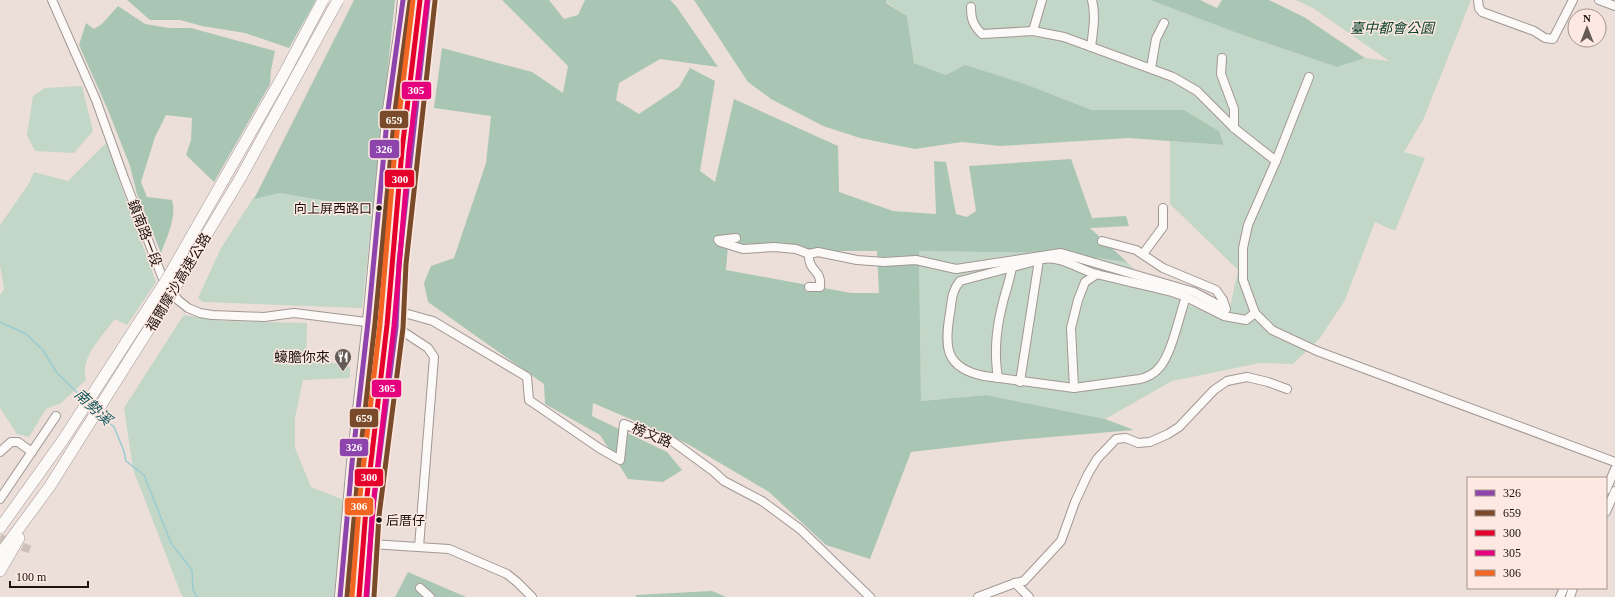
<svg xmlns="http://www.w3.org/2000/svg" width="1615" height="597" font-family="'Times New Roman','Noto Sans TC',serif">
	<rect width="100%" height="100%" fill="#ecded9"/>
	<!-- green -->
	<g fill="#c3d7c8">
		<polygon points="886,0 1150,0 1237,33 1337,67 1365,58 1389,61 1313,8 1296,0 1471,0 1423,120 1404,152 1425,158 1395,231 1375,222 1345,300 1320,338 1293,364 1260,363 1172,381 1105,419 986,395 921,401 919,251 1059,253 1127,262 1154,289 1227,322 1238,270 1170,204 1170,141 1224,145 1219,131 1184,110 1092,110 1025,84 946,75 914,63 907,16 886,2"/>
		<polygon points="82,86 93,131 74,153 35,151 27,135 33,96 45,88"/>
		<path d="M 106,143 L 156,282 L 127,325 L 115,319 C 103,335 79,358 86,380 L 61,403 L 46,409 L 29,437 L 17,434 L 0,408 L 0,295 L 4,289 L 0,265 L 0,225 L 28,185 L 34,172 L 68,181 Z"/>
		<polygon points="278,193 373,209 362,308 203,302 198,298 221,248 254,197"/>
		<polygon points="184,315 221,321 307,323 306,357 350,367 350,378 303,380 295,418 295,448 311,487 344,500 334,597 183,597 181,594 133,469 124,408 179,322"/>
	</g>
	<!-- forest -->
	<g fill="#a9c6b4" fill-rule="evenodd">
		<polygon points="127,0 316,0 289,48 245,33 202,26 180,20 150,20"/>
		<polygon points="354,0 395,0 373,209 279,193 254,199"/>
		<path d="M 502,0 L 549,0 L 564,19 L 578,15 L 585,0 L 670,0 L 676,6 L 718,67 L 660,59 L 619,83 L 616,100 L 639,114 L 679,87 L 690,68 L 715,81 L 700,171 L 715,182 L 734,99 L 838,146 L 839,192 L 893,211 L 936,214 L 934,161 L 946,162 L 956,214 L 967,217 L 976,211 L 969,166 L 1071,159 L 1092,218 L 1126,216 L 1129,226 L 1090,228 L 1127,262 L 1059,253 L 919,251 L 921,401 L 986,395 L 1105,419 L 1134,430 L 1015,440 L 911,452 L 870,559 L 826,545 L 769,492 L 686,443 L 593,403 L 592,416 L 667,452 L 682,470 L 663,482 L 628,479 L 600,435 L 545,404 L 544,384 L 428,302 L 424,283 L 431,266 L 454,258 L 486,163 L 491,116 L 434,108 L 442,48 L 532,72 L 563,93 L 568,66 ZM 728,246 L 821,251 L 877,251 L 879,293 L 851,293 L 726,270 Z"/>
		<polygon points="694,0 886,0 886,3 907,16 914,63 946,75 965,65 1025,84 1092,110 1184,110 1219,131 1224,145 1129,138 1000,146 962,142 915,149 860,138 823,126 771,99 748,82"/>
		<polygon points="1150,0 1200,0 1217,8 1222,0 1269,0 1304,17 1365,58 1337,67 1237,33"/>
		<path d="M 118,6 L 145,24 L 169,28 L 191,28 L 275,51 L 271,70 L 270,84 L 214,182 L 186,155 L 191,140 L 192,118 L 166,115 L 155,137 L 141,182 L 147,197 L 172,200 C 177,217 167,237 161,253 L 137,194 L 130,166 L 108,110 L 79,45 L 86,23 L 94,29 L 102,24 Z"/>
		<polygon points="408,572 466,597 395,597"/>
		<polygon points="712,591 726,597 636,597 636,595"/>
	</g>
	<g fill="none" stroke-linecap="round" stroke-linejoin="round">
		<!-- stream -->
		<g stroke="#99ccd1" stroke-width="1.5">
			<polyline points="0,322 26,334 43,350 57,373 84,399"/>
			<polyline points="100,414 114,427 124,451 126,461 144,475 171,543 192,570 193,590 197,597"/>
		</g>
		<!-- minor-tunnel -->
		<polyline stroke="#cdc0bb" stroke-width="8" stroke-dasharray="8 4" stroke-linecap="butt" points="0,538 31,550"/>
		<defs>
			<g id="minor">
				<polyline points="52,0 96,100 124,178 163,279 178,300 188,308 200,313 212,315 264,317 294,313 374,323"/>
				<polyline points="1478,0 1479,8 1482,12 1534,31 1545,38 1553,39 1573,0"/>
				<polyline points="1599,0 1615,6"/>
				<path d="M 971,7 C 971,19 973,25 982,34 L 1033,31 L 1064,37 L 1173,77 L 1197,91 L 1234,128 L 1276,161"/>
				<polyline points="1033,31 1042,0"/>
				<path d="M 1091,47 C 1093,32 1096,15 1092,0"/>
				<polyline points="1222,58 1221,74 1234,109 1234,128"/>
				<polyline points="1151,68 1156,39 1164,23"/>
				<polyline points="1309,77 1276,161 1248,225 1243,248 1243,280 1255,313 1272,330 1317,351 1615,462"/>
				<polyline points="736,238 718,240 720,242 743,249 774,247 796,249 809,254 818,252 857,260 884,262 916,260 956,269 1061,253 1194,292 1226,309 1223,300 1216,290 1163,268 1136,250 1102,241"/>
				<path d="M 809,254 C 808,273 822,268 820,287 L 809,287"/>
				<polyline points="1143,254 1163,227 1163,208"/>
				<path d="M 1043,259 C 1061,256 1077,268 1093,273 C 1119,280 1146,285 1172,292 L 1186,297 L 1224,316 L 1246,320 L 1255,313"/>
				<path d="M 1032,262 L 960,281 C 951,292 952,301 950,313 C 944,347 945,368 984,376 L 1074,388 L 1140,379 C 1148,377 1154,374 1159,368 C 1172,354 1179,316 1186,297"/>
				<polyline points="397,311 433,321 527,377 529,400 599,448 620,460 624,424 657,437 672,441 713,471 724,481 762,501 800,529 870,597"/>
				<polyline points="391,326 396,327 428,348 434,357 419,547"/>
				<path d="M 998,378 C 994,354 996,330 1002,306 C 1005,293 1010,280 1012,267"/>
				<polyline points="1020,382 1039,260"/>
				<polyline points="1074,388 1071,328 1078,300 1085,282 1097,274"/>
				<polyline points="0,452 11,442 18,442 32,452"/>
				<polyline points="1606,490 1615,469"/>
				<polyline points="0,499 56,416"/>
				<polyline points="1606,512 1615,491"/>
				<polyline points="371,544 449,549 507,574 517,582 532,597"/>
				<polyline points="1015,583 1024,581 1061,541 1075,502 1088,474 1097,459 1116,439 1126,438 1138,443 1150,442 1168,434 1179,427 1214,390 1227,381 1247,377 1268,382 1287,389"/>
				<polyline points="420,588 430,597"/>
				<polyline points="978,597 1015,583 1029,597"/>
				<polyline points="1560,597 1564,588"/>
				<polyline points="1570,597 1573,588"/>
			</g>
			<g id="major">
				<polyline points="376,426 387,325 402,150 420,0"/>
				<polyline points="340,597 352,463 368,322 388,110 401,21 403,0"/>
				<polyline points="349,597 377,323 384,240 410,0"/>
				<polyline points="359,597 366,513"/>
				<polyline points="367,597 372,515 396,327 399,263 428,0"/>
			</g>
			<g id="highway">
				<polyline points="0,528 63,440"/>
				<polyline points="0,554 50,486 75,446"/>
				<polyline points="0,571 19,538"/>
			</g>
		</defs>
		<!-- minor casing -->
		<use href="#minor" stroke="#a29793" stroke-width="10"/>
		<!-- major casing -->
		<use href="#major" stroke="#a29793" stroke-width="12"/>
		<!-- highway casing -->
		<use href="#highway" stroke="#a29793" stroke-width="12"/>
		<!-- minor -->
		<use href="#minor" stroke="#fcfaf9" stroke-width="8"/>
		<!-- major -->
		<use href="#major" stroke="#fcfaf9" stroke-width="10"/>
		<!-- highway -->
		<use href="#highway" stroke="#fcfaf9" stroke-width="11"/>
		<defs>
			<g id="highway-bridge">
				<polyline points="63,440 167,279 284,74 323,0"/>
				<polyline points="75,446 171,294 241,177 338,0"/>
			</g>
		</defs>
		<!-- highway-bridge casing -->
		<use href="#highway-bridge" stroke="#a29793" stroke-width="12" stroke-linecap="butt"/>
		<!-- highway-bridge -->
		<use href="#highway-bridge" stroke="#fcfaf9" stroke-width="11"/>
		<defs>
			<g id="bus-1">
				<polyline points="340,597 352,463 368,322 388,110 403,0"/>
				<polyline points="367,597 372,515 396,327 399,263 428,0"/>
			</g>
			<g id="bus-2">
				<polyline points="347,597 359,464 375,323 395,111 410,1"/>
				<polyline points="374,597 379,516 403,328 406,264 435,1"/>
			</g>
			<polyline id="bus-3" points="359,597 367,496 387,325 402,150 420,0"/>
			<polyline id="bus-4" points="366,597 374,497 394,326 409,151 427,1"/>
			<polyline id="bus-5" points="352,596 360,495 380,324 395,149 413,0"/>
		</defs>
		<!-- bus-1 casing -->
		<use href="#bus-1" stroke="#fde9e1" stroke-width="8"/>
		<!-- bus-2 casing -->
		<use href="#bus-2" stroke="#fde9e1" stroke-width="8"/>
		<!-- bus-3 casing -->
		<use href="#bus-3" stroke="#fde9e1" stroke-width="8"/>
		<!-- bus-4 casing -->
		<use href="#bus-4" stroke="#fde9e1" stroke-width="8"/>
		<!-- bus-5 casing -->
		<use href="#bus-5" stroke="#fde9e1" stroke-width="8"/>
		<!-- bus-1 -->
		<use href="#bus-1" stroke="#8e44ad" stroke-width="5"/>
		<!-- bus-2 -->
		<use href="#bus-2" stroke="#7a4b2a" stroke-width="5"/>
		<!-- bus-3 -->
		<use href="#bus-3" stroke="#e4002b" stroke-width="5"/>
		<!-- bus-4 -->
		<use href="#bus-4" stroke="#e5007d" stroke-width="5"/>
		<!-- bus-5 -->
		<use href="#bus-5" stroke="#f26522" stroke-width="5"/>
	</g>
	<!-- icons -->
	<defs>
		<symbol id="restaurant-pin" viewBox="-11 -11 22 30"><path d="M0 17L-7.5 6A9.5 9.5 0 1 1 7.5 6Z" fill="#645a56" stroke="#fde9e1"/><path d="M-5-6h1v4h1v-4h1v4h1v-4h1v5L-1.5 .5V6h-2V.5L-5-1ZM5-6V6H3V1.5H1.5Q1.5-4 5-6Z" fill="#fff"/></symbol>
	</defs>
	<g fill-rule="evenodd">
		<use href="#restaurant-pin" x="333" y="347" width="20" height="27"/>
	</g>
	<!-- markers -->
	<g fill="#1b1310" stroke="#fde9e1" stroke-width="1.5">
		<circle cx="379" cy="208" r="3.5"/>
		<circle cx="379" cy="520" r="3.5"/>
	</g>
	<g text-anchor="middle" stroke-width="3" stroke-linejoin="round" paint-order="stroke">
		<!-- bus labels -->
		<g font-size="13" fill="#1b1310" stroke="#fde9e1" text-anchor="end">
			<text x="372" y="213">向上屏西路口</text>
			<text x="386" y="525" text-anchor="start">后厝仔</text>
		</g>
		<!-- park labels -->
		<g font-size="14" font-style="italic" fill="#053e2a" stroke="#fde9e1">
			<text x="1392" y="33">臺中都會公園</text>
		</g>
		<!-- street labels -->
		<g font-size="14" fill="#1b1310" stroke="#fde9e1">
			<text transform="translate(145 233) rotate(69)" y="5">鎮南路一段</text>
			<text transform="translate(178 282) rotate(-59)" y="5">福爾摩沙高速公路</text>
			<text transform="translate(652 435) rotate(22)" y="5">榜文路</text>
		</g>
		<!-- poi labels -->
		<g font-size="14" fill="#1b1310" stroke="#fde9e1" text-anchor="end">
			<text x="330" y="362">蠔膽你來</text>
		</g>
		<!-- water labels -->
		<g font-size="15" font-style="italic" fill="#11575d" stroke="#fde9e1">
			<text transform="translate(93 407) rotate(43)" y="5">南勢溪</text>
		</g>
	</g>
	<g stroke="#fde9e1" stroke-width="1.5">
		<rect x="401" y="81" width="31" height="19" rx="4" fill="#e5007d"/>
		<rect x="379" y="110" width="30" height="19" rx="4" fill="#7a4b2a"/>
		<rect x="369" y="139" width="31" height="20" rx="4" fill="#8e44ad"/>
		<rect x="384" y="169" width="31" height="19" rx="4" fill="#e4002b"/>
		<rect x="371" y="379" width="31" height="19" rx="4" fill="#e5007d"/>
		<rect x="349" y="408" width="30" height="20" rx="4" fill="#7a4b2a"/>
		<rect x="339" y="438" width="30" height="19" rx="4" fill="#8e44ad"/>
		<rect x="354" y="468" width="30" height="19" rx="4" fill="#e4002b"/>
		<rect x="344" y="497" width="30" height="19" rx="4" fill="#f26522"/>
	</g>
	<g font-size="11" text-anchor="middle" font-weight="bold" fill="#fff">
		<text x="416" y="94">305</text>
		<text x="394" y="124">659</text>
		<text x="384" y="153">326</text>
		<text x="400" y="183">300</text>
		<text x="387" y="392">305</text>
		<text x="364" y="422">659</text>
		<text x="354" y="451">326</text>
		<text x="369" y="481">300</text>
		<text x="359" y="510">306</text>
	</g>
	<!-- legend -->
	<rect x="1467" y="477" width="140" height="112" fill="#fde9e1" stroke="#a3938d"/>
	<rect x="1475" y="490" width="20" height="6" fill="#8e44ad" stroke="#a3938d"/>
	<text x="1503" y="497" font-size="12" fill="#1b1310">326</text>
	<rect x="1475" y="510" width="20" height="6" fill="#7a4b2a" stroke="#a3938d"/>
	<text x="1503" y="517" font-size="12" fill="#1b1310">659</text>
	<rect x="1475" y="530" width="20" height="6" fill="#e4002b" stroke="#a3938d"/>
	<text x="1503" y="537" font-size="12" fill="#1b1310">300</text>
	<rect x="1475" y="550" width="20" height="6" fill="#e5007d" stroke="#a3938d"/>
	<text x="1503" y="557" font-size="12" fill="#1b1310">305</text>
	<rect x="1475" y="570" width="20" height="6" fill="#f26522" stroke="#a3938d"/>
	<text x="1503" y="577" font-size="12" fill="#1b1310">306</text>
	<!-- north arrow -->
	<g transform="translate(1587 28)"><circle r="19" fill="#fde9e1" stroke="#a3938d"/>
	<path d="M0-3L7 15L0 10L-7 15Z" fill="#645a56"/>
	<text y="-6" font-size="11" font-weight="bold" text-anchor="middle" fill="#1b1310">N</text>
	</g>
	<!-- scale -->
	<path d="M10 581v6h78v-6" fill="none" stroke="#1b1310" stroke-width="2"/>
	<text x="16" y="581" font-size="12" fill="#1b1310" stroke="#fde9e1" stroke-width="3" paint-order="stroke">100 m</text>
</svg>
